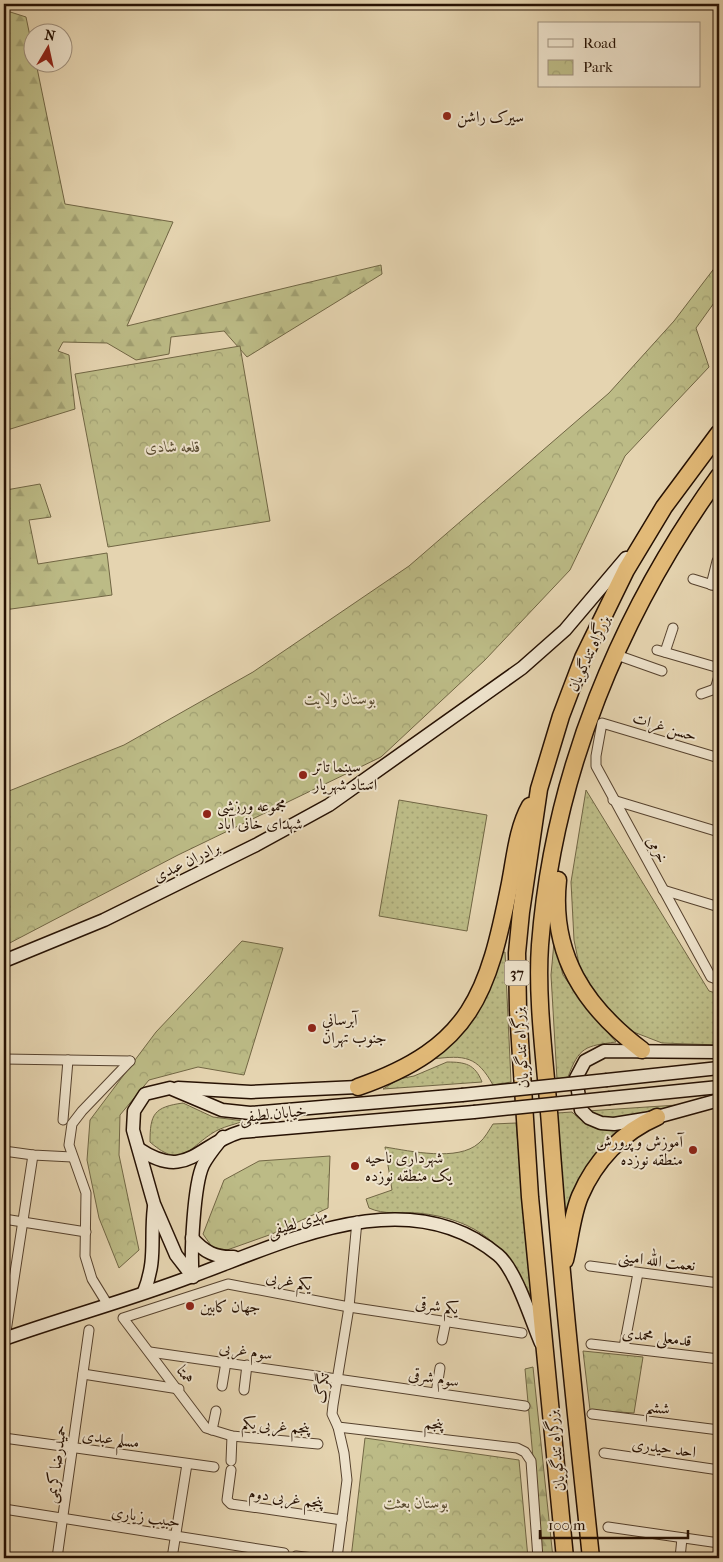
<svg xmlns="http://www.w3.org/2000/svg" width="723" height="1562" font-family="'IM FELL French Canon',Amiri,serif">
	<defs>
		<pattern id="grass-dots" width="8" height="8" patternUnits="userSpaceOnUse" patternTransform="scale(1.25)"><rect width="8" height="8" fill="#bcbb86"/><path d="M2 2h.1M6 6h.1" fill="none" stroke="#a1a072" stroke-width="1.8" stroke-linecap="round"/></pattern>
		<pattern id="forest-firs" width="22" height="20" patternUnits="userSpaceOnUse" patternTransform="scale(1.25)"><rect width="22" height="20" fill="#bcbb86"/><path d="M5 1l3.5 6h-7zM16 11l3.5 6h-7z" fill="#a1a072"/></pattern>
		<pattern id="park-crowns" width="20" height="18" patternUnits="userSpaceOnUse" patternTransform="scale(1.25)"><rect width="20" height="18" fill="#bcbb86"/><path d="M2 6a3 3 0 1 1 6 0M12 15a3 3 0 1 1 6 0" fill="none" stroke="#a1a072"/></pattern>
	</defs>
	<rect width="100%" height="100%" fill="#e5d4b0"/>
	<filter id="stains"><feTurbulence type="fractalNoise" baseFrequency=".004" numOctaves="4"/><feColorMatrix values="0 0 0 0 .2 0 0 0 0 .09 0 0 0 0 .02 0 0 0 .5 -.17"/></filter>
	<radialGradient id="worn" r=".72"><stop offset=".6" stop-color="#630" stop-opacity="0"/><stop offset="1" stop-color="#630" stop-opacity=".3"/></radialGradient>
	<!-- grass -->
	<g fill="url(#grass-dots)" stroke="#716644">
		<polygon points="586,790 709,991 719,994 719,1045 662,1043 631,1031 601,1003 581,974 574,940 571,882"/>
		<polygon points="399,800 487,815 467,931 379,916"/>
		<path d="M 554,942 L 563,975 L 587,1009 L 616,1042 C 585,1046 579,1047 568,1077 L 557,1079 L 551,975 Z"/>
		<path d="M 505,952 L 511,1082 L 493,1085 C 477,1056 465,1055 433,1059 L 451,1041 L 500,953 Z"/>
		<path d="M 447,1062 C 465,1062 475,1064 482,1082 L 383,1089 L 399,1079 L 414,1076 Z"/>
		<path d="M 183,1103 L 213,1117 L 244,1121 C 236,1124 226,1126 218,1130 C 190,1144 184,1172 150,1142 C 150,1114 154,1107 183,1103 Z"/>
		<polygon points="677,1105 662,1111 610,1120 587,1111"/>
		<path d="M 572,1112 C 586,1126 601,1132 621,1130 C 582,1158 576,1189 565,1233 L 557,1113 Z"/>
		<path d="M 516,1123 L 532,1299 C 508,1247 478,1219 418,1213 C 401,1212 384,1215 369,1208 L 366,1199 L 392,1190 L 385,1147 C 410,1151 458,1162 479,1143 C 485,1138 489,1130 493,1124 Z"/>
	</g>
	<!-- forest -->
	<g fill="url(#forest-firs)" stroke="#716644">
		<polygon points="4,10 26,17 32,46 32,62 36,63 65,204 173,222 127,326 381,265 382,274 247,357 224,331 171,337 169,354 136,360 107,343 63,342 58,351 69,355 75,409 4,431"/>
		<polygon points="4,481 6,490 40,484 51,517 29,520 38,564 107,553 112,595 4,610"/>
		<polygon points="533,1367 553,1558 542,1558 525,1369"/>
	</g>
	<!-- park -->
	<g fill="url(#park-crowns)" stroke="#716644">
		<polygon points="719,262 719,296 696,328 709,367 625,456 570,570 485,660 381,757 178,855 4,946 4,793 124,745 253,672 409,566 609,393 674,321"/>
		<polygon points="240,346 270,521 108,547 75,374"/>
		<polygon points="242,941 283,948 244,1075 198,1067 149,1080 120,1115 119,1155 139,1250 119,1268 99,1218 87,1160 90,1120 156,1032"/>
		<polygon points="330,1156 328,1208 272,1234 227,1250 212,1247 203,1234 224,1180 259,1161"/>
		<polygon points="583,1351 643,1357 634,1413 590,1410"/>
		<polygon points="365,1438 519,1460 528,1558 351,1558"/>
	</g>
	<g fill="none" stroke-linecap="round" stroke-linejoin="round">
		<defs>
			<g id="street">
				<polyline points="693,579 719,587"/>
				<polyline points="711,585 717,561"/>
				<polyline points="657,650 719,668"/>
				<polyline points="665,652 673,628"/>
				<polyline points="614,654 662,671"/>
				<polyline points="719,676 715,689 719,691"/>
				<polyline points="701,694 715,689"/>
				<polyline points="719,758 602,723 596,756 596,766 711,977 719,980"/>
				<polyline points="613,800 719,832"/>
				<polyline points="663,890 719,907"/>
				<polyline points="4,1059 130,1061"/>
				<polyline points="63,1120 68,1060"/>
				<polyline points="4,1151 33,1155 72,1157"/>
				<polyline points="4,1219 86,1232"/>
				<polyline points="590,1266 719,1283"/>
				<polyline points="108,1305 92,1279 85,1256 86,1193 69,1145 72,1124 82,1111 130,1061"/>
				<polyline points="5,1338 33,1155"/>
				<polyline points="442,1340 446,1321"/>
				<polyline points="591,1344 719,1359"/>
				<polyline points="624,1347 638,1273"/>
				<polyline points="150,1352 525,1406"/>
				<polyline points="83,1374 179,1389"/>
				<polyline points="222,1386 226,1362"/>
				<polyline points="244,1390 247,1365"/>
				<polyline points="436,1393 440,1368"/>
				<polyline points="592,1414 719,1430"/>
				<polyline points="338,1427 517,1448 525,1452 531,1461 538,1558"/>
				<polyline points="212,1430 216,1411"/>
				<polyline points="4,1438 214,1467"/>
				<polyline points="318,1444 232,1436 206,1428 123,1318 228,1284 349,1307 522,1333"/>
				<polyline points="604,1453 719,1470"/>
				<polyline points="231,1461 232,1436"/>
				<polyline points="231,1470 227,1500 231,1504 342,1520"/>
				<polyline points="4,1509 284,1553"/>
				<polyline points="608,1527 719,1543"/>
				<polyline points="296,1556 314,1558"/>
				<polyline points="57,1558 89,1330"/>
				<polyline points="172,1558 187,1464"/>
				<polyline points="337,1558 347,1480 344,1453 338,1427 332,1414 333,1405 349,1307 357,1221"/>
				<polyline points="680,1558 682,1538"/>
			</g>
			<g id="secondary">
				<polyline points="4,961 104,920 256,845 329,805 522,668 565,630 626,558"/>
				<polyline points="719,1052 604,1051 585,1061 576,1078 581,1110 589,1118 601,1123 614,1124 657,1117 719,1100"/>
				<polyline points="607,1080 719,1068"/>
				<polyline points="178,1088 251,1092 358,1087"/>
				<polyline points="610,1098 719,1087"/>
				<path d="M 223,1137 C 216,1146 208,1155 203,1165 C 194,1184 190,1255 193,1277 L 176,1255 L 154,1204 L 133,1130 L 134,1111 L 145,1094 L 170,1088 L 222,1110 L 250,1113 L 462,1095"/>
				<path d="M 139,1149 C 187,1181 197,1145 240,1132 L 474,1112"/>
				<path d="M 192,1238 C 204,1252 216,1258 234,1257"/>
				<path d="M 144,1292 C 157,1258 150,1241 154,1207"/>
				<path d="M 4,1339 C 66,1317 129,1300 190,1277 C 284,1243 407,1179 498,1255 C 516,1270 531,1320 541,1343"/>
			</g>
			<g id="highway">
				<path d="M 558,880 C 550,955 585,1007 642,1050"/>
				<path d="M 358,1087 C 472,1047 488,994 510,883 C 515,858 517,829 530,806"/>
				<path d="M 565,1260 C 570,1240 572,1215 580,1196 C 595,1161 622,1132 657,1117"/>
				<polyline points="565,1558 530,1197 518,1010 517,953 521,912 539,789 561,716 583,658 626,570 664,507 719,433"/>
				<path d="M 591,1558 C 576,1414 560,1270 550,1125 C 546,1068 536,1001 540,945 C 553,774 620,613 719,476"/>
			</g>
		</defs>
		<!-- street casing -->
		<use href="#street" stroke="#56422e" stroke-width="11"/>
		<!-- secondary casing -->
		<use href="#secondary" stroke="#261103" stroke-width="15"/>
		<!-- highway casing -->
		<use href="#highway" stroke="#261103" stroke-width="19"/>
		<!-- street -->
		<use href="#street" stroke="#eee3cc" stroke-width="9"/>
		<!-- secondary -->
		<use href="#secondary" stroke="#eee3cc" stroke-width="12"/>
		<!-- highway -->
		<use href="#highway" stroke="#e2ba78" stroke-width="16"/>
		<defs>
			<g id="secondary-bridge">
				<polyline points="462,1095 607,1080"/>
				<polyline points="474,1112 610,1098"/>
			</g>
		</defs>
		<!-- secondary-bridge casing -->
		<use href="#secondary-bridge" stroke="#261103" stroke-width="15" stroke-linecap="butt"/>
		<!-- secondary-bridge -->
		<use href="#secondary-bridge" stroke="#eee3cc" stroke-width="12"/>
	</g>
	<!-- markers -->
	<g fill="#8f2418" stroke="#eee3cc" stroke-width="2">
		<circle cx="447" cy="116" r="5"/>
		<circle cx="303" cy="775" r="5"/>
		<circle cx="207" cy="814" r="5"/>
		<circle cx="312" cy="1028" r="5"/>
		<circle cx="693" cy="1150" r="5"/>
		<circle cx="355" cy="1166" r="5"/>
		<circle cx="190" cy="1306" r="5"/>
	</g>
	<g text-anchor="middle" stroke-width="4" stroke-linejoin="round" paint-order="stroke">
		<!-- shield labels -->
		<rect fill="#eee3cc" stroke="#62503f" stroke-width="1" x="504.5" y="960.5" width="25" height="25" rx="4"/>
		<g font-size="15" font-weight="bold" fill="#261103">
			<text x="517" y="978">37</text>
		</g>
		<!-- poi labels -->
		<g font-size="16" fill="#261103" stroke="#eee3cc" text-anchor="start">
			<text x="457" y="122">سیرک راشن</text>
			<text x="313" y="772">سینما تاتر<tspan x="313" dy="18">استاد شهریار</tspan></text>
			<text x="217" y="811">مجموعه ورزشی<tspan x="217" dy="18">شهدای خانی آباد</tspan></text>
			<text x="322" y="1025">آبرساني<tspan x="322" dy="18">جنوب تهران</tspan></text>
			<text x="683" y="1147" text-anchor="end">آموزش و پرورش<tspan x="683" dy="18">منطقه نوزده</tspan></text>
			<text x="365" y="1163">شهرداری ناحیه<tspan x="365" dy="18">یک منطقه نوزده</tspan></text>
			<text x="200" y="1312">جهان کابین</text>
		</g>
		<!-- park labels -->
		<g font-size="16" font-style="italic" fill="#5a4c31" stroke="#eee3cc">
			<text x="173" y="452">قلعه شادی</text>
			<text x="340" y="704">بوستان ولایت</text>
			<text x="416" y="1508">بوستان بعثت</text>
		</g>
		<!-- street labels -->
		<g font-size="16" fill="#261103" stroke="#eee3cc">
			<text transform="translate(588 653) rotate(-66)" y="6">بزرگراه تندگویان</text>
			<text transform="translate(665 726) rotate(17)" y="6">حسن غرات</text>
			<text transform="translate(658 849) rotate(61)" y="6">خرمی</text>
			<text transform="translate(186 861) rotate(-26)" y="6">برادران عبدی</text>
			<text transform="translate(520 1048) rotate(-94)" y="6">بزرگراه تندگویان</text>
			<text transform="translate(273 1113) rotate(-6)" y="6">خیابان لطیفی</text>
			<text transform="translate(297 1222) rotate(-17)" y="6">مهدی لطیفی</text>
			<text transform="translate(657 1260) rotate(7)" y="6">نعمت الله امینی</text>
			<text transform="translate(289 1280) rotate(11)" y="6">یکم غربی</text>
			<text transform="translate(437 1305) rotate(8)" y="6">یکم شرقی</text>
			<text transform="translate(657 1336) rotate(7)" y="6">قدمعلی محمدی</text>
			<text transform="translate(246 1350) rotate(8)" y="6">سوم غربی</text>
			<text transform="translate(186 1374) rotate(54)" y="6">همتا</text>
			<text transform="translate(434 1377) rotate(9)" y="6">سوم شرقی</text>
			<text transform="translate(321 1388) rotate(-82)" y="6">تگرگ</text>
			<text transform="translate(658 1407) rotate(7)" y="6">ششم</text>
			<text transform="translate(434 1423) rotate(7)" y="6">پنجم</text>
			<text transform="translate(276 1425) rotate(5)" y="6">پنجم غربی یکم</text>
			<text transform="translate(111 1438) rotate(8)" y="6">مسلم عبدی</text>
			<text transform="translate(664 1447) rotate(8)" y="6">احد حیدری</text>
			<text transform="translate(555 1451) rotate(-96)" y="6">بزرگراه تندگویان</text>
			<text transform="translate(55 1464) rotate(-82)" y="6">حمیدرضا کریمی</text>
			<text transform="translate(286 1497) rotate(8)" y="6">پنجم غربی دوم</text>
			<text transform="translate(146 1516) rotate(9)" y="6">حبیب زیاری</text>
		</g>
	</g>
	<!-- margin -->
	<rect width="723" height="1562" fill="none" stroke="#e5d4b0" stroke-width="20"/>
	<rect x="5" y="5" width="713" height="1552" fill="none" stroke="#261103" stroke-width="2.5"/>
	<rect x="10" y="10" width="703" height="1542" fill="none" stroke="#261103"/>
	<!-- legend -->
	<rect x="538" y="22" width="162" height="65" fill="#eee3cc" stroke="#9e8f7c"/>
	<rect x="548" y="39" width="25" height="8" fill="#eee3cc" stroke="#9e8f7c"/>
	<text x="583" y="48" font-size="15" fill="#261103">Road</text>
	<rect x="548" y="60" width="25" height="15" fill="url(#park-crowns)" stroke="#9e8f7c"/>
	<text x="583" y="72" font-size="15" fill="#261103">Park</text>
	<!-- north arrow -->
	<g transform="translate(48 48) rotate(9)"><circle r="24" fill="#eee3cc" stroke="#9e8f7c"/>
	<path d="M0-4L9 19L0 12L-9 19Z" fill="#8f2418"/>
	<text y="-8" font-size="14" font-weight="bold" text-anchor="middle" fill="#261103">N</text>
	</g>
	<!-- scale -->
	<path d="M540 1530v8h148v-8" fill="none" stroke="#261103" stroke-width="2.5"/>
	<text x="548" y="1530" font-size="15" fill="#261103" stroke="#eee3cc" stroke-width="4" paint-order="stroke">100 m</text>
	<rect width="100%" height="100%" filter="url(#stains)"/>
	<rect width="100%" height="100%" fill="url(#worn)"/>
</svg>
